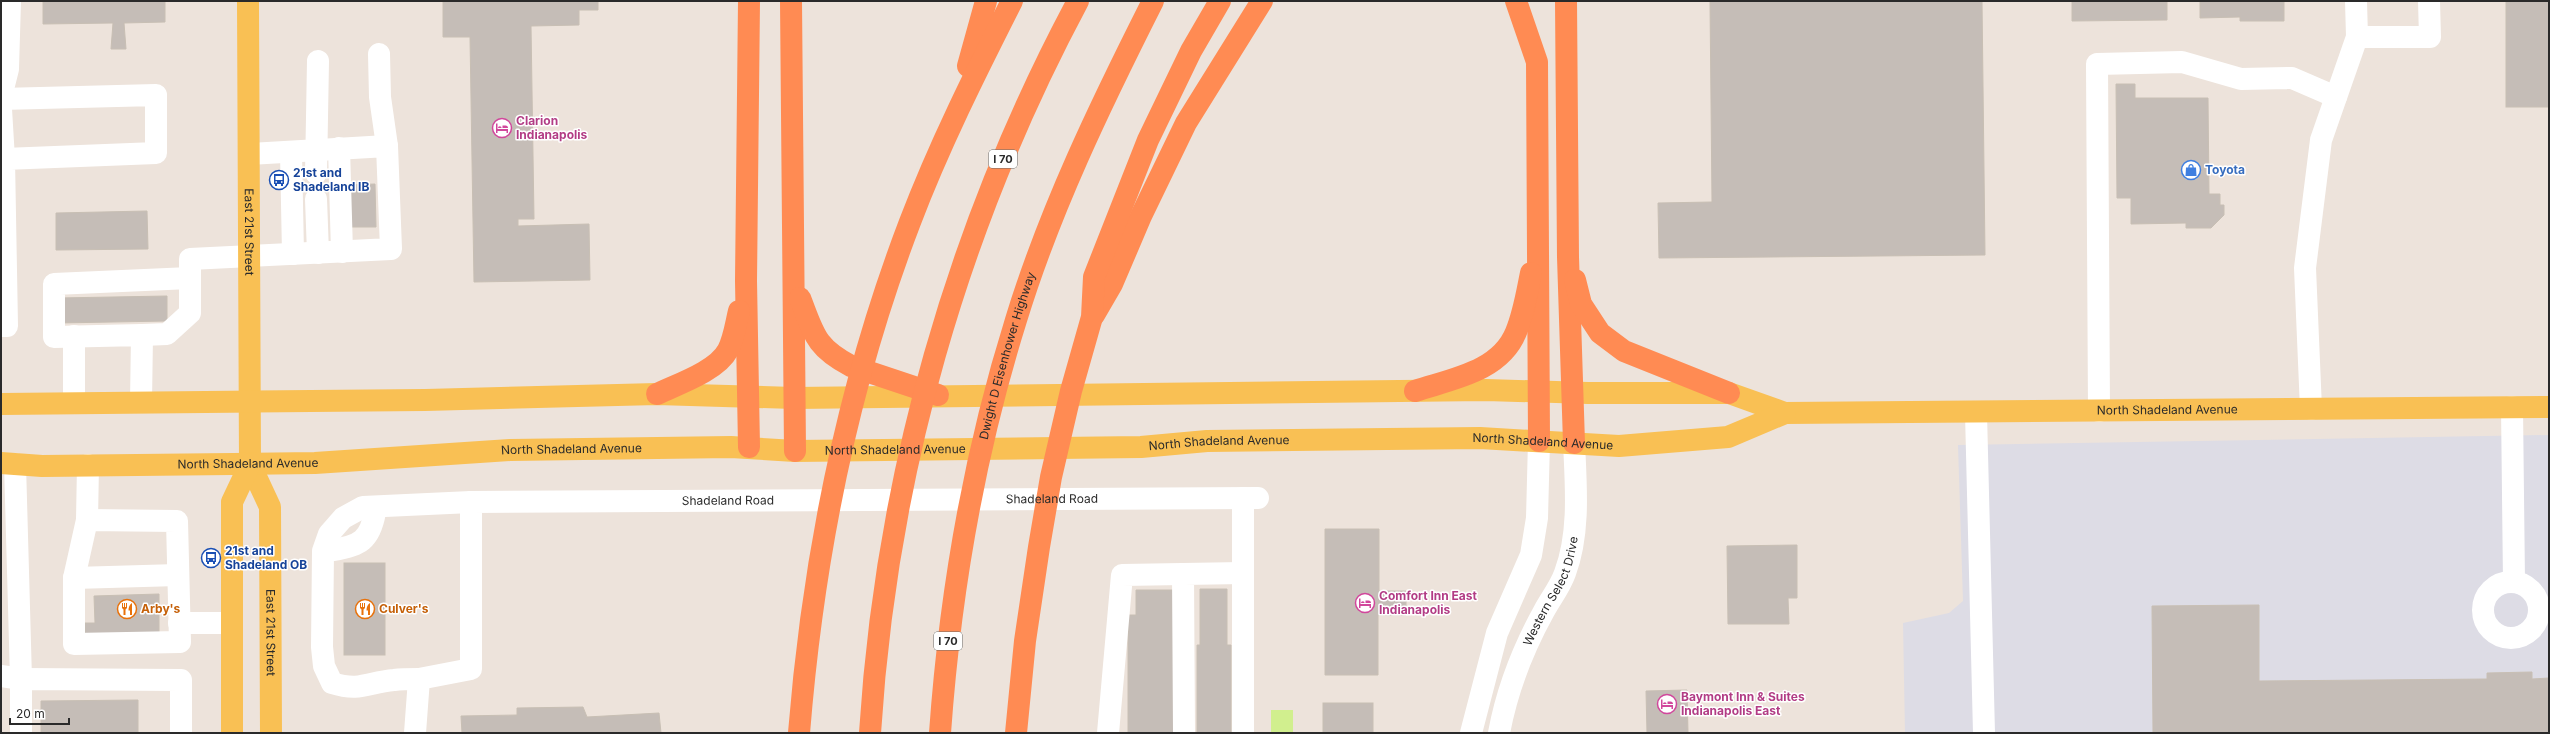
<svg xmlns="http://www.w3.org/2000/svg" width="2550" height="734" font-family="Inter,sans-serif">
	<rect width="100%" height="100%" fill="#ede3db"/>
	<!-- industrial -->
	<polygon fill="#dddce5" points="2549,435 2549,733 1905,733 1903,623 1949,613 1963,601 1958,445"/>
	<!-- pitch -->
	<rect fill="#d1ef8e" x="1271" y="710" width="22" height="23"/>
	<!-- building -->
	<g fill="#c5bdb7" stroke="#c8bfb4">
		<polygon points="43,1 165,1 165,22 124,23 126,49 111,49 113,23 43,24"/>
		<polygon points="443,1 598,1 598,10 579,10 579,25 531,26 534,219 518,219 518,226 589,224 590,280 474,282 470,37 443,37"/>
		<polygon points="1710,1 1982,1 1985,255 1659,258 1658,203 1712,202"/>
		<polygon points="2072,1 2167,1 2167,20 2072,21"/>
		<polygon points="2200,1 2284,1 2284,21 2240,21 2240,17 2200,18"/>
		<rect x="2506" y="1" width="43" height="106"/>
		<polygon points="2116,84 2135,84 2135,98 2208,98 2209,194 2220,194 2220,205 2224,205 2224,215 2211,228 2186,228 2186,223 2131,224 2131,198 2117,198"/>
		<polygon points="375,184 376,227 346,227 346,185"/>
		<polygon points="147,211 148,249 56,250 56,213"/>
		<polygon points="167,296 167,321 58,323 58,298"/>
		<polygon points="1325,529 1379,529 1379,591 1406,591 1406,615 1378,615 1378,675 1325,675"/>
		<polygon points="1797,545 1797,598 1788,598 1789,624 1728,624 1727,546"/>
		<rect x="344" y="563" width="41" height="92"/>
		<polygon points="1200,589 1227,589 1227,645 1231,645 1231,733 1197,733 1197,645 1200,645"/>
		<polygon points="1136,590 1173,590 1174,733 1128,733 1128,615 1136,615"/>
		<polygon points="159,594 159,634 85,636 85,623 95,623 94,596"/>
		<polygon points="2259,605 2259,681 2487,679 2487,673 2532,672 2532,679 2549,678 2549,733 2153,733 2152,606"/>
		<polygon points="1687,690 1688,733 1647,733 1646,691"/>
		<polygon points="138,700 138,733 41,733 41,701"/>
		<rect x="1323" y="703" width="50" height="30"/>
		<polygon points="583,707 587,717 659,713 661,733 462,733 461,716 517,715 517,708"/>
	</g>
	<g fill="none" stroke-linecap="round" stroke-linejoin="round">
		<!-- minor -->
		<g stroke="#fff" stroke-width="22">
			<polyline points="2357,37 2430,37 2429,1"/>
			<polyline points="379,54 380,97 387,146"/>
			<polyline points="1,97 8,69 10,1"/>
			<polyline points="1,99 156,95 156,153 4,159 7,326 1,326"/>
			<polyline points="1,109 4,159"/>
			<polyline points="339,148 342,252"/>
			<polyline points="291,153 293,254"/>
			<polyline points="316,173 318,61"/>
			<polyline points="316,199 318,253"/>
			<polyline points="142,335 167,334 190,313 190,278"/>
			<polyline points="141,402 142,335 54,337 54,284 190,278 190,259 391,249 387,146 249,154"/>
			<polyline points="74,403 74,336"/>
			<polyline points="2512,407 2514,582"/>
			<polyline points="2311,409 2305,268 2321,140 2357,37 2356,1"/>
			<polyline points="2099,411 2097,64 2182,62 2241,79 2292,78 2336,97"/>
			<polyline points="1976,413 1984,733"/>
			<polyline points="1243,498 1243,733"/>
			<polygon points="87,520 177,521 180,642 74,644 74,578"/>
			<polyline points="87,520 88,465"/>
			<path d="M 333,550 C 360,546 370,540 375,512"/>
			<polyline points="74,578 178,575"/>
			<circle cx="2511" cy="610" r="28"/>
			<polyline points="179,623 232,623"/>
			<polyline points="1,676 21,679 15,464"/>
			<path d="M 419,679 C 411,679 402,679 394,680 C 368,682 361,692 332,683 L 324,666 L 322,647 L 323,551 L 329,534 L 343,518 L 363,507 L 471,502"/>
			<polyline points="21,733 21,679 181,680 181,733"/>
			<path id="s1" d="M 415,733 L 419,679 L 471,669 L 471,502 L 1258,498"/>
			<polyline points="1108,733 1122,575 1183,574"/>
			<polyline points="1184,733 1183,574 1243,573"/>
			<polyline points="1471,733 1497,633 1531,555 1537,518 1539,441"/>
			<path id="s2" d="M 1499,733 C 1507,690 1523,649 1544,611 C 1551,598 1560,587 1565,573 C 1580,533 1576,486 1574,443"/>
		</g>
		<!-- major -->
		<g stroke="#f9c054" stroke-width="22">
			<path id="s3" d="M 248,1 L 250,464 L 270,507 L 271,733"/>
			<path id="s4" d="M 1,404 L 425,400 L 657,394 L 794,398 L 1486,390 L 1588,393 L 1729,393 L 1785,413 L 2549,407"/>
			<path id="s5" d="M 1,463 L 42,466 L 315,463 L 510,450 L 731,447 L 795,451 L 1141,447 L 1207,441 L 1480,438 L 1619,446 L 1728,437 L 1785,413"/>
			<polyline points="232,733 232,502 250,464"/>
		</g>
		<!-- highway -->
		<g stroke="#ff8b53" stroke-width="22">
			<polyline points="749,1 746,281 749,447"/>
			<polyline points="791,1 795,451"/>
			<polyline points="1516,1 1537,62 1539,441"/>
			<polyline points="1566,1 1568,257 1574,443"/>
			<polyline points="968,66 986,1"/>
			<polyline points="1575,280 1581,304 1600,333 1624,351 1729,393"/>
			<path d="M 800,298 C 814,334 815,347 851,366 L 938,395"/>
			<polyline points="1094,315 1112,284 1141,216 1186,123 1262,1"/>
			<path d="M 1415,391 C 1451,379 1500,372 1516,332 C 1524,313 1527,292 1531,273"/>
			<path d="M 657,394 C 678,384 717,371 728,350 C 734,339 736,323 739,311"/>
			<path d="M 799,733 C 813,559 848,384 910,222 C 939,146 975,74 1012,1"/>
			<path d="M 870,733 C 886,477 957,227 1078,1"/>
			<path id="s6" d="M 940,733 C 950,593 974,454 1016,320 C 1050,209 1101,104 1153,1"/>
			<polyline points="1016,733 1025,641 1039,547 1051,477 1071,391 1092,317 1094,277 1148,140 1191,51 1220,1"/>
		</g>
	</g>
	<!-- icons -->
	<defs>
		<symbol id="hotel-ring" viewBox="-11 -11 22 22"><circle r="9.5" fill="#fff" stroke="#d1479c" stroke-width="1.5"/><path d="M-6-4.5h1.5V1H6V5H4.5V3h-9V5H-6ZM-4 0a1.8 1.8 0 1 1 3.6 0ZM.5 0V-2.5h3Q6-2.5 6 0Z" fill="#d1479c"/></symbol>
		<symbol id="shop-ring" viewBox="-11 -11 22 22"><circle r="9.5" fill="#fff" stroke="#3f7fe0" stroke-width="1.5"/><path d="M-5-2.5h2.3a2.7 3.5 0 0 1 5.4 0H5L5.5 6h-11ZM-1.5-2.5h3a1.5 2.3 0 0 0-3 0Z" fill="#3f7fe0"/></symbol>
		<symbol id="bus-ring" viewBox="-11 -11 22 22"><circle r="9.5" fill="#fff" stroke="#1a4fb4" stroke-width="1.5"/><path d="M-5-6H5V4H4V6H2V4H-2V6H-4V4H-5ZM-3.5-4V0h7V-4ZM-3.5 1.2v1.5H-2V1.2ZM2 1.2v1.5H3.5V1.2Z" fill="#1a4fb4"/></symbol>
		<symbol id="restaurant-ring" viewBox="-11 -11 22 22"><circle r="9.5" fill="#fff" stroke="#e8710a" stroke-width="1.5"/><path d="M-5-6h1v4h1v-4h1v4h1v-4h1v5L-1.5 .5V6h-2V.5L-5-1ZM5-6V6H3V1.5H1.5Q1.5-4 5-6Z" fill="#e8710a"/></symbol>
	</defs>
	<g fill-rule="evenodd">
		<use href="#hotel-ring" x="491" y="117" width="22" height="22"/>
		<use href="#shop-ring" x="2180" y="159" width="22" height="22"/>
		<use href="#bus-ring" x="268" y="169" width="22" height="22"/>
		<use href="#bus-ring" x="200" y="547" width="22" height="22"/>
		<use href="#hotel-ring" x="1354" y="592" width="22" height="22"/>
		<use href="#restaurant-ring" x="116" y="598" width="22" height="22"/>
		<use href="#restaurant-ring" x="354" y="598" width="22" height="22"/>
		<use href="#hotel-ring" x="1656" y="693" width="22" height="22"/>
	</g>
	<g text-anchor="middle" stroke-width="3" stroke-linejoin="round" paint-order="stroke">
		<!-- shield labels -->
		<g fill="#fff" stroke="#6a6a6a" stroke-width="1">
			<rect x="989" y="150" width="28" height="18" rx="3"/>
			<rect x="934" y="632" width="28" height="18" rx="3"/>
		</g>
		<g font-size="11" font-weight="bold" fill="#2a2a2a">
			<text x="1003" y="163">I 70</text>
			<text x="948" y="645">I 70</text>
		</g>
		<!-- hotel labels -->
		<g font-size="12" font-weight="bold" fill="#b23c85" stroke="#fff" text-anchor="start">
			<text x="516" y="125">Clarion<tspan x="516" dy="14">Indianapolis</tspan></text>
			<text x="1379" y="600">Comfort Inn East<tspan x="1379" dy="14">Indianapolis</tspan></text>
			<text x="1681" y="701">Baymont Inn &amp; Suites<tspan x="1681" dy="14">Indianapolis East</tspan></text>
		</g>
		<!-- shop labels -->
		<g font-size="12" font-weight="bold" fill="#366cbe" stroke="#fff" text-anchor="start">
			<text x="2205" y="174">Toyota</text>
		</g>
		<!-- transit labels -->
		<g font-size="12" font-weight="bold" fill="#164399" stroke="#fff" text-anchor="start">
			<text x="293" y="177">21st and<tspan x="293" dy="14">Shadeland IB</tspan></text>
			<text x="225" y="555">21st and<tspan x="225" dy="14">Shadeland OB</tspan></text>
		</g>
		<!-- street labels -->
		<g font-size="12" fill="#2a2a2a" stroke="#fff">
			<text dy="4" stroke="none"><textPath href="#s3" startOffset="231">East 21st Street</textPath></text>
			<text dy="4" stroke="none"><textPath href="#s6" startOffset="384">Dwight D Eisenhower Highway</textPath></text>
			<text dy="4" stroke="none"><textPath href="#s4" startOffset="2170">North Shadeland Avenue</textPath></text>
			<text dy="4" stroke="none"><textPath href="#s5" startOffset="1543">North Shadeland Avenue</textPath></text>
			<text dy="4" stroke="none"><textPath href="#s5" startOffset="1219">North Shadeland Avenue</textPath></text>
			<text dy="4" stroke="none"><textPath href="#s5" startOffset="895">North Shadeland Avenue</textPath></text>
			<text dy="4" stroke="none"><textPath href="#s5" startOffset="571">North Shadeland Avenue</textPath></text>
			<text dy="4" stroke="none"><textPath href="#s5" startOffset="247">North Shadeland Avenue</textPath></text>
			<text dy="4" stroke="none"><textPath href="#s1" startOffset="855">Shadeland Road</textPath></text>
			<text dy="4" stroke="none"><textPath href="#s1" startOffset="531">Shadeland Road</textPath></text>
			<text dy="4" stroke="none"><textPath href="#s2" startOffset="152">Western Select Drive</textPath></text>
			<text dy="4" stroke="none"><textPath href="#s3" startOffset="636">East 21st Street</textPath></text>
		</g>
		<!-- food labels -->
		<g font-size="12" font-weight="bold" fill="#c56008" stroke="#fff" text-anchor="start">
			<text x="141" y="613">Arby's</text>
			<text x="379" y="613">Culver's</text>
		</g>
	</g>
	<!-- border -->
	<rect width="2550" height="734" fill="none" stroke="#2a2a2a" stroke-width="4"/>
	<!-- scale -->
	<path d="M10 718v6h59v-6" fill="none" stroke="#2a2a2a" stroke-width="2"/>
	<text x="16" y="718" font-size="12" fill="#2a2a2a" stroke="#ffffff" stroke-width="3" paint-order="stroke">20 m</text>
</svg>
